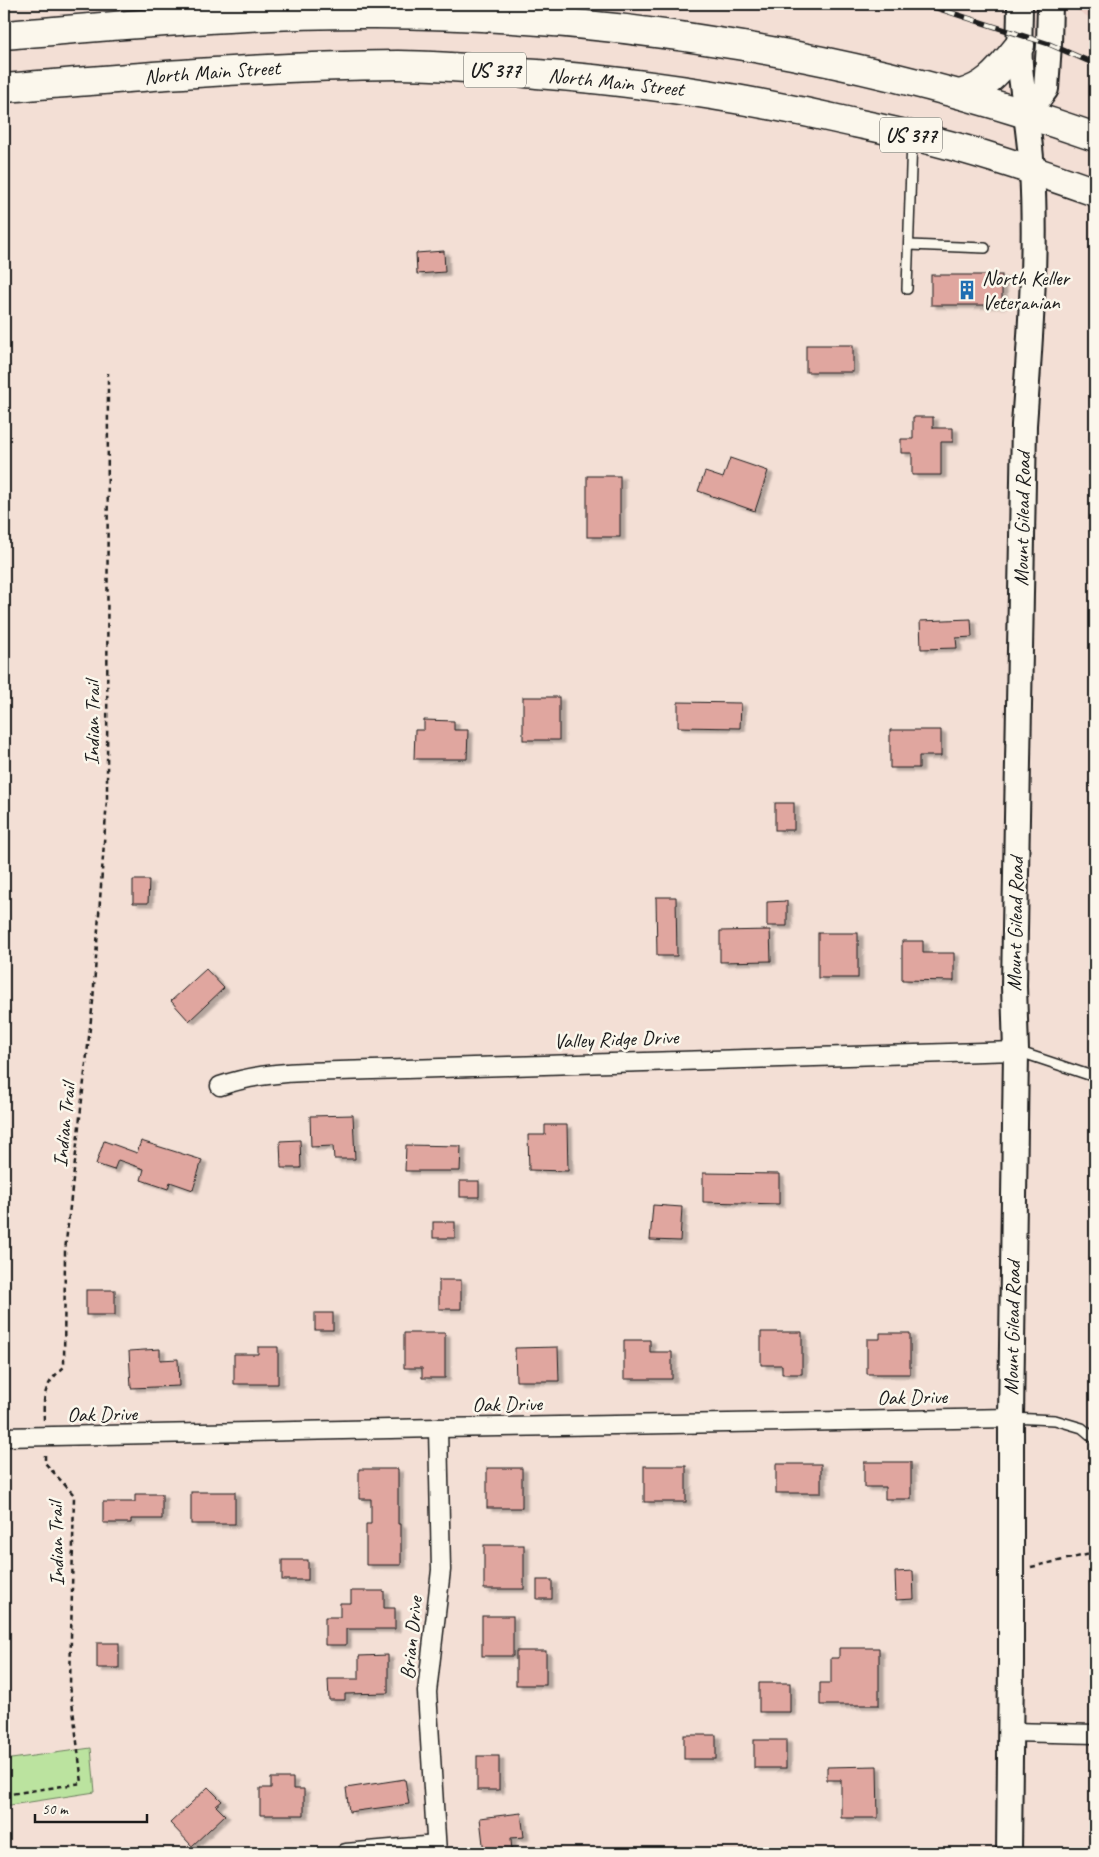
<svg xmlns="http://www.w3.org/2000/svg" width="1099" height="1857" font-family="Caveat,sans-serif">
	<defs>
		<filter id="shadow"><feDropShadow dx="5" dy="3" stdDeviation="1" flood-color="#0004"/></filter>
	</defs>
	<rect width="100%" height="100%" fill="#f3dfd5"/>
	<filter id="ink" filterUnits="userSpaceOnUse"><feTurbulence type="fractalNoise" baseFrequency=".02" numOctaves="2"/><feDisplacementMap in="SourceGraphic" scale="10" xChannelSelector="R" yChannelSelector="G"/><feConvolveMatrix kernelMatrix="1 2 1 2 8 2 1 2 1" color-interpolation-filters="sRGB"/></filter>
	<g filter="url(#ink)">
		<!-- built -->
		<polygon fill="#edcec5" points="1061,4 1095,4 1095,21 1077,10"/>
		<!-- green -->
		<polygon fill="#bbe39f" stroke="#6c805e" points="91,1748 95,1792 4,1806 4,1760"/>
		<!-- building -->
		<g fill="#e0a69f" stroke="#1c1c1c" filter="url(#shadow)">
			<polygon points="444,251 445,272 417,274 416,253"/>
			<rect x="931" y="275" width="71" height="30"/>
			<rect x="806" y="345" width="47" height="27"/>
			<polygon points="913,417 933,417 933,428 953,428 953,442 941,442 941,475 912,475 912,453 901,453 901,439 913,439"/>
			<polygon points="730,458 768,471 755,511 698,491 705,472 723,478"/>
			<rect x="587" y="476" width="33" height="61"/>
			<polygon points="971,619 972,637 956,638 957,648 921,649 920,621"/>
			<rect x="523" y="697" width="36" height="43"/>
			<polygon points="678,702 741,703 740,728 678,727"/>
			<polygon points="424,720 454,721 454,730 468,730 467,759 414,759 415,730 424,730"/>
			<polygon points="890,730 941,730 941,756 919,756 919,768 890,768"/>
			<rect x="775" y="803" width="19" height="27"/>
			<polygon points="133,880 149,880 148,903 133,903"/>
			<polygon points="656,897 676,897 677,956 657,956"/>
			<polygon points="787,901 787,926 767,926 767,902"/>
			<polygon points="770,930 771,961 720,962 720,931"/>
			<rect x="818" y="933" width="40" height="45"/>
			<polygon points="902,941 923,941 923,953 954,953 954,981 902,980"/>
			<polygon points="206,969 224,988 189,1021 171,1001"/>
			<polygon points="353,1115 355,1159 334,1159 333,1146 311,1147 310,1116"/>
			<polygon points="545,1125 567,1125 568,1171 529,1170 528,1135 545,1135"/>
			<polygon points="300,1140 301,1168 281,1168 280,1141"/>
			<polygon points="104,1141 137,1153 141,1141 202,1160 193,1190 170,1182 168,1189 141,1180 144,1169 118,1160 114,1170 96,1164"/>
			<polygon points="406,1145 461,1146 460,1171 405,1171"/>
			<polygon points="703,1173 779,1174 779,1204 703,1202"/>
			<rect x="460" y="1181" width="19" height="16"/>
			<polygon points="653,1205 682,1207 680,1241 650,1240"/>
			<rect x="433" y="1222" width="22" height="16"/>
			<rect x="439" y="1280" width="22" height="29"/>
			<rect x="86" y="1290" width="29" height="25"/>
			<rect x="315" y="1313" width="18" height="17"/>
			<polygon points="761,1332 802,1332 802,1374 782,1374 782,1365 761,1365"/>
			<polygon points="404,1333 445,1333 445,1378 422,1378 422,1368 404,1368"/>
			<polygon points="880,1333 910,1333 910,1374 867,1374 867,1339 880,1339"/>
			<polygon points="624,1340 650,1340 650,1352 672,1352 672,1379 624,1379"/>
			<polygon points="258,1347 278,1347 278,1384 234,1384 234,1354 258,1354"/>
			<polygon points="558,1347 559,1381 516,1381 515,1348"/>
			<polygon points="160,1349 160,1360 178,1359 179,1386 131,1388 129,1351"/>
			<polygon points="864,1462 911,1462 911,1499 885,1499 885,1487 864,1487"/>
			<rect x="776" y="1464" width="45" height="29"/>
			<rect x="644" y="1466" width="42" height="36"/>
			<rect x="487" y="1468" width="35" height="40"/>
			<polygon points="359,1469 398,1469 398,1524 401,1524 401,1565 366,1565 366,1524 371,1524 371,1499 359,1499"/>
			<rect x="191" y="1492" width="44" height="32"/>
			<polygon points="135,1494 162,1494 162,1519 131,1519 131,1523 103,1523 103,1502 135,1502"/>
			<rect x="484" y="1545" width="40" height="44"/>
			<rect x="282" y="1560" width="26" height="20"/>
			<polygon points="913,1571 914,1599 896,1600 895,1572"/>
			<rect x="537" y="1580" width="15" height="19"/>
			<polygon points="351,1591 384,1591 384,1608 395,1608 395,1629 346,1629 346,1645 325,1645 325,1617 340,1617 340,1603 351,1603"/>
			<rect x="482" y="1616" width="31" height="40"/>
			<rect x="97" y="1643" width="22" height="25"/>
			<polygon points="839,1648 879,1648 879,1705 820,1705 820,1683 831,1683 831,1658 839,1658"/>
			<rect x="516" y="1651" width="30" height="34"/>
			<polygon points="388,1655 388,1693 345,1694 345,1700 329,1700 328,1679 359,1679 359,1656"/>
			<rect x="759" y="1683" width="31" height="29"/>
			<rect x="684" y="1735" width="32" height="24"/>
			<rect x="754" y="1740" width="32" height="28"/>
			<rect x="477" y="1756" width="22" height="34"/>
			<polygon points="877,1766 878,1818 841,1818 841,1780 827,1780 827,1767"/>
			<polygon points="271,1778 293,1778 293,1789 304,1789 304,1815 260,1815 260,1788 271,1788"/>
			<polygon points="405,1779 409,1804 349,1812 346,1788"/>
			<polygon points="208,1787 222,1801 216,1806 225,1815 192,1846 170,1823"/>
			<polygon points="521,1813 524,1837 511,1838 512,1853 484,1853 480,1818"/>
		</g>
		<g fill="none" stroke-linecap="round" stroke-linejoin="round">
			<defs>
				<g id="lane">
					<polyline points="909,245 985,248"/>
					<polyline points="907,289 912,138"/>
					<polyline points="1017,1051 1095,1077"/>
					<polyline points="1011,1418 1055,1420 1082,1428 1095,1439"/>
				</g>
				<g id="street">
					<path d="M 220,1086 C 248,1076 275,1073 305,1072 L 1016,1051"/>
					<polyline points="4,1437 438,1428 1011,1418"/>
					<polyline points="1010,1732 1095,1734"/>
					<polyline points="346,1853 436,1845"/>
					<polyline points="437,1853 427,1692 441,1570 438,1428"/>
				</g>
				<g id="secondary">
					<polyline points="1027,115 1046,89 1049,44 1050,4"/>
					<path d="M 1009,1853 L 1011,1661 L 1011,1418 L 1016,1051 L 1014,986 L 1024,425 C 1030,340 1037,255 1032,170 C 1030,139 1025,108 1021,76 C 1018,52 1020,28 1020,4"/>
				</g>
				<g id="primary">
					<path d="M 4,35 C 127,25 251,13 375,14 C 619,15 865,56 1095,137"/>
					<path d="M 4,88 C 135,77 266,66 398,65 C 444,65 491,70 537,74 C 644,82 750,99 855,123 C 904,133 953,145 1000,160 C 1032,170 1064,181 1095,192"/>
					<path d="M 960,94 C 990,86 1001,67 1020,45"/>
				</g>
			</defs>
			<!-- lane casing -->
			<use href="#lane" stroke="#1c1c1c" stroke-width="12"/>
			<!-- street casing -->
			<use href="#street" stroke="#1c1c1c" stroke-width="21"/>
			<!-- secondary casing -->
			<use href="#secondary" stroke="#1c1c1c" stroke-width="28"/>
			<!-- primary casing -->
			<use href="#primary" stroke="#1c1c1c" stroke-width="31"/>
			<!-- path -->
			<g stroke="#1c1c1c" stroke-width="2.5" stroke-dasharray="5 4" stroke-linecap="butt">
				<path d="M 44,1420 C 43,1395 44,1384 64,1367 L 65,1251 L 93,1001 L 107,799 L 108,373"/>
				<polyline points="1031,1567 1095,1553"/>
				<polyline points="4,1795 82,1783 70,1685 74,1495 45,1463 45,1453"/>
			</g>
			<!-- lane -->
			<use href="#lane" stroke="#fbf7ec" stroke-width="9"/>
			<!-- street -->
			<use href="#street" stroke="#fbf7ec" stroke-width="18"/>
			<!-- secondary -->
			<use href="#secondary" stroke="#fbf7ec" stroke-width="24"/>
			<!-- primary -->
			<use href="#primary" stroke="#fbf7ec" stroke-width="28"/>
			<defs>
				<polyline id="rail" points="924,4 1049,44 1095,64"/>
			</defs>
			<!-- rail casing -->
			<use href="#rail" stroke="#1c1c1c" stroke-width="5.5"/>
			<!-- rail -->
			<use href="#rail" stroke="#fbf7ec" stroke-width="4" stroke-dasharray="11" stroke-linecap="butt"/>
		</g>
	</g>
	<!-- icons -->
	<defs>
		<symbol id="building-bare" viewBox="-9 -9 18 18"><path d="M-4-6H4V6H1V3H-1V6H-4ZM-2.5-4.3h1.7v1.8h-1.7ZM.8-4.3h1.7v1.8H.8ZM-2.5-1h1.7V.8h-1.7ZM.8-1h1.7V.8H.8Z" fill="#1f6fb2" stroke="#fbf7ec" stroke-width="2.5" paint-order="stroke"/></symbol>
	</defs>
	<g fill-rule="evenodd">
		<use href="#building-bare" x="953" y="276" width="28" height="28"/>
	</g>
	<g text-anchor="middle" stroke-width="5" stroke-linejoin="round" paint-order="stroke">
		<!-- shield labels -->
		<g fill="#fbf7ec" stroke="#5f5e5a" stroke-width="1">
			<rect x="464" y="52.5" width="62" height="35" rx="4"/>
			<rect x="880" y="117.5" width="62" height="35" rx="4"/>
		</g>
		<g font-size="20" font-weight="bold" fill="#1c1c1c">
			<text x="495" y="77">US 377</text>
			<text x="911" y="142">US 377</text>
		</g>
		<!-- street labels -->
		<g font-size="21" fill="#1c1c1c" stroke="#fbf7ec">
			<text transform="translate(212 72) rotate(-4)" y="7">North Main Street</text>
			<text transform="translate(616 82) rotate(6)" y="7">North Main Street</text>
			<text transform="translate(1022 519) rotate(-89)" y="7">Mount Gilead Road</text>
			<text transform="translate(92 723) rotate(-90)" y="7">Indian Trail</text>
			<text transform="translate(1015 924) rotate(-89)" y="7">Mount Gilead Road</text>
			<text transform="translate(616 1039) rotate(-2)" y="7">Valley Ridge Drive</text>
			<text transform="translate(64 1125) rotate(-84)" y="7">Indian Trail</text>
			<text transform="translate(1012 1328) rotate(-89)" y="7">Mount Gilead Road</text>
			<text transform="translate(912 1397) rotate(-1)" y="7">Oak Drive</text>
			<text transform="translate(507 1404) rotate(-1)" y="7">Oak Drive</text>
			<text transform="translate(102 1414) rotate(-1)" y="7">Oak Drive</text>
			<text transform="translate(56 1544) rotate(-91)" y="7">Indian Trail</text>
			<text transform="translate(411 1638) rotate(-84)" y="7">Brian Drive</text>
		</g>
		<!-- poi labels -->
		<g font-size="21" fill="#1c1c1c" stroke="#fbf7ec" text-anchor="start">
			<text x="982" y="285">North Keller<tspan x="982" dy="24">Veteranian</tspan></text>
		</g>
	</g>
	<!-- margin -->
	<rect width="1099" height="1857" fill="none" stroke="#fbf7ec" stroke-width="20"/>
	<rect x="10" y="10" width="1079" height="1837" fill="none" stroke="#1c1c1c" stroke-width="2" filter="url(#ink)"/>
	<!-- scale -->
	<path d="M35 1814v8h112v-8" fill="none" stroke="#1c1c1c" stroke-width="2.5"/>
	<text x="42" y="1814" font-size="15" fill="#1c1c1c" stroke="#fbf7ec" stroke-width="4" paint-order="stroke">50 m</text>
</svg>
